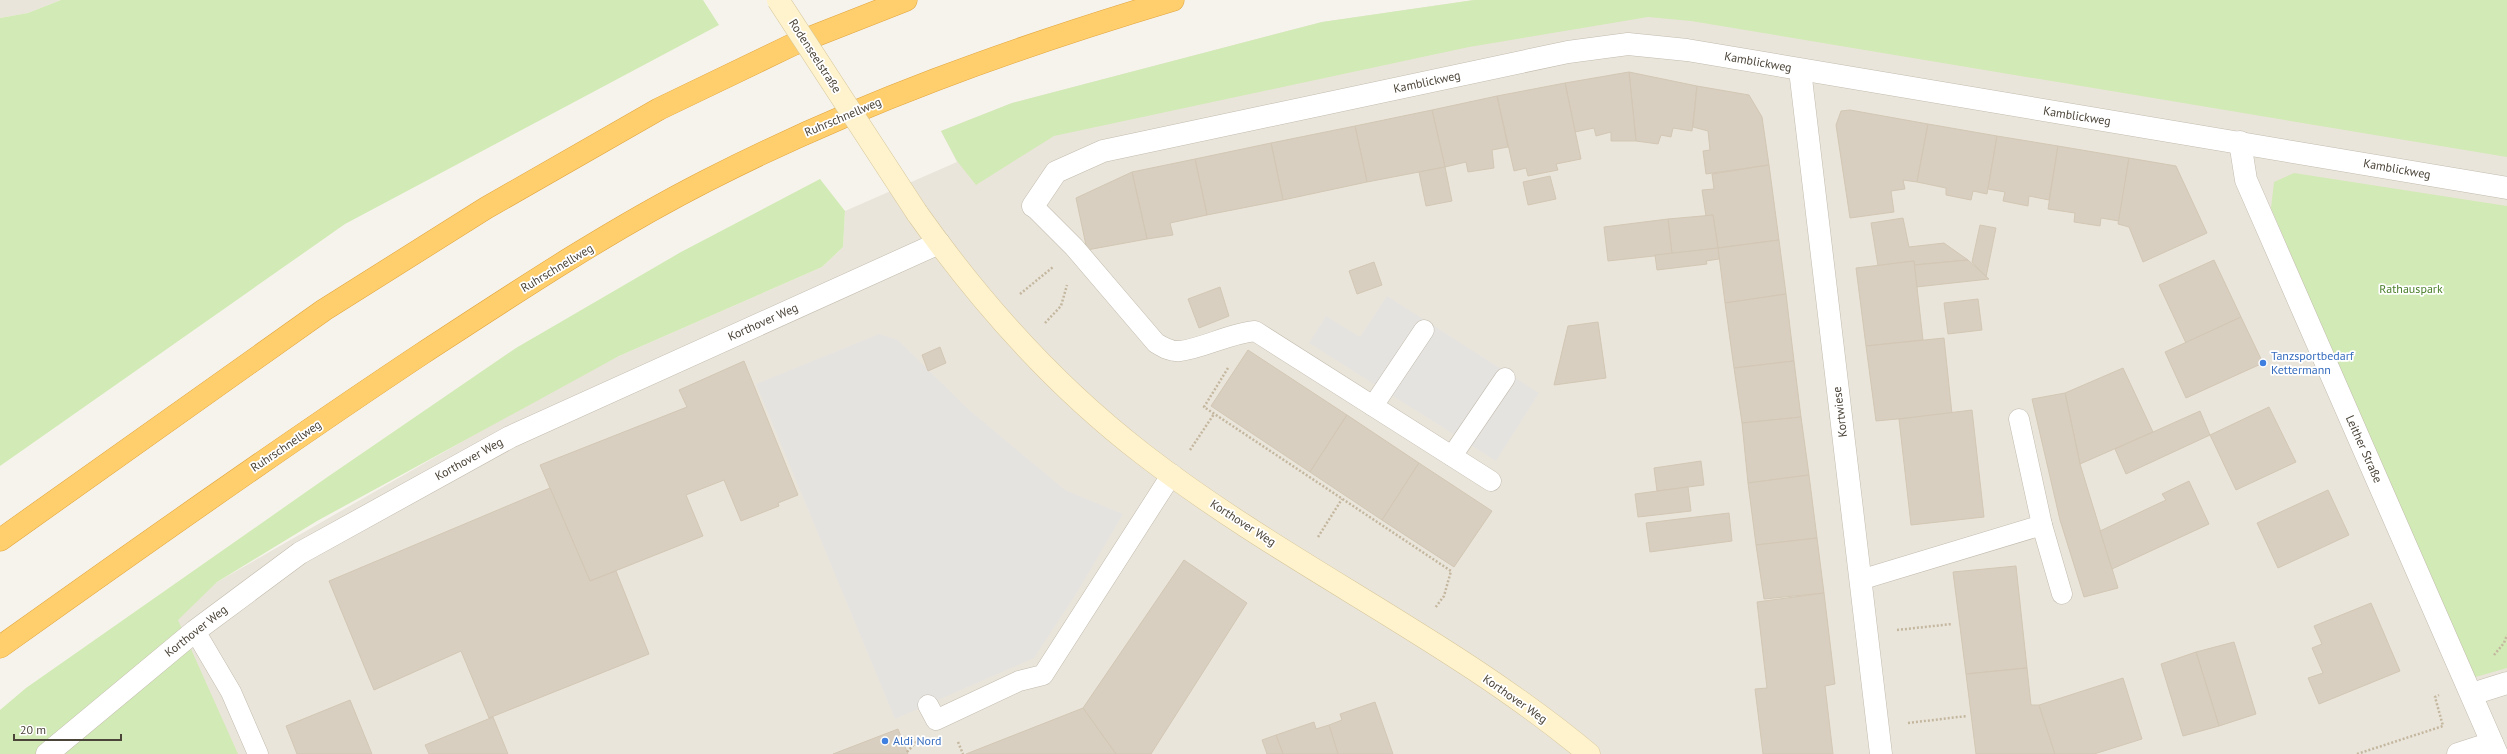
<svg xmlns="http://www.w3.org/2000/svg" width="2507" height="754" font-family="'PT Sans',sans-serif">
	<rect width="100%" height="100%" fill="#f6f3ec"/>
	<!-- residential -->
	<g fill="#eae5da">
		<polygon points="0,0 61,0 28,13 0,18"/>
		<polygon points="1474,0 2507,0 2507,754 0,754 217,582 533,401 619,356 822,267 843,247 845,211 957,162 941,131 1012,103 1322,22"/>
	</g>
	<!-- green -->
	<g fill="#d2eab5">
		<polygon points="61,0 703,0 719,25 345,224 0,466 0,18 28,13"/>
		<polygon points="1474,0 2507,0 2507,157 1691,21 1648,17 1469,47 1054,136 976,185 957,161 941,131 1012,103 1322,22"/>
		<polygon points="2294,173 2507,206 2507,668 2472,678 2271,208 2274,182"/>
		<polygon points="820,179 845,211 843,247 822,267 619,356 317,521 217,582 178,620 238,754 0,754 0,710 26,688 326,478 516,348 681,252"/>
	</g>
	<!-- parking -->
	<g fill="#e5e3e0">
		<polygon points="1387,296 1539,393 1496,461 1309,343 1326,316 1360,337"/>
		<polygon points="879,334 898,340 968,409 1065,490 1123,514 1078,591 1034,658 895,719 756,384"/>
	</g>
	<!-- building -->
	<g fill="#d8cfc1" stroke="#d3c7b4">
		<polygon points="1629,72 1697,86 1692,131 1673,128 1671,137 1661,135 1658,144 1636,141"/>
		<polygon points="1629,72 1636,141 1611,141 1611,132 1596,136 1594,128 1575,132 1565,83"/>
		<polygon points="1565,83 1581,159 1556,164 1558,170 1528,176 1526,168 1514,171 1497,96"/>
		<polygon points="1697,86 1749,95 1762,117 1769,165 1706,174 1703,151 1710,150 1708,131 1693,127"/>
		<polygon points="1497,96 1508,147 1492,150 1494,168 1468,172 1466,162 1445,167 1432,110"/>
		<polygon points="1432,110 1445,167 1367,182 1355,126"/>
		<polygon points="1850,110 1928,124 1917,182 1903,180 1905,189 1891,191 1894,212 1850,218 1836,125 1841,111"/>
		<polygon points="1928,124 1997,136 1987,194 1973,191 1971,200 1946,195 1946,188 1917,182"/>
		<polygon points="1355,126 1367,182 1283,200 1271,143"/>
		<polygon points="1997,136 2058,146 2049,200 2029,196 2028,206 2003,201 2005,192 1988,189"/>
		<polygon points="1271,143 1283,200 1207,215 1195,159"/>
		<polygon points="2058,146 2129,158 2119,221 2101,218 2100,226 2074,222 2075,213 2048,209"/>
		<polygon points="2129,158 2176,166 2207,233 2143,262 2129,227 2118,224"/>
		<polygon points="1195,159 1207,215 1170,223 1173,235 1147,239 1132,172"/>
		<polygon points="1769,165 1779,240 1718,248 1713,215 1706,216 1702,190 1714,189 1712,174"/>
		<polygon points="1445,167 1452,201 1426,206 1419,172"/>
		<polygon points="1132,172 1147,239 1087,250 1076,198"/>
		<polygon points="1550,176 1556,199 1528,205 1523,182"/>
		<polygon points="1713,215 1718,248 1672,254 1668,219"/>
		<polygon points="1903,218 1909,247 1944,243 1968,260 1914,265 1914,261 1878,266 1871,223"/>
		<polygon points="1668,219 1672,254 1608,261 1604,227"/>
		<polygon points="1980,225 1996,228 1986,277 1972,262"/>
		<polygon points="1779,240 1786,294 1725,303 1718,248"/>
		<polygon points="1718,248 1719,259 1706,261 1707,264 1657,270 1655,255"/>
		<polygon points="1968,260 1989,279 1916,287 1914,265"/>
		<polygon points="2214,260 2241,317 2186,343 2159,285"/>
		<polygon points="1914,261 1923,340 1866,346 1856,268"/>
		<polygon points="1374,262 1382,285 1357,294 1349,271"/>
		<polygon points="1220,287 1229,316 1199,328 1188,299"/>
		<polygon points="1786,294 1794,361 1734,368 1725,303"/>
		<polygon points="1978,299 1982,330 1948,334 1944,303"/>
		<polygon points="2241,317 2263,363 2186,398 2165,352"/>
		<polygon points="1598,322 1606,378 1554,385 1568,326"/>
		<polygon points="1944,338 1952,414 1876,421 1866,346"/>
		<polygon points="940,347 946,363 928,371 922,355"/>
		<polygon points="1248,350 1347,415 1310,472 1211,406"/>
		<polygon points="744,361 798,495 778,503 779,506 741,521 724,480 686,495 703,536 590,581 540,465 687,407 679,390"/>
		<polygon points="1794,361 1801,417 1742,423 1734,368"/>
		<polygon points="2123,368 2153,432 2080,464 2065,393"/>
		<polygon points="2065,393 2080,464 2118,588 2084,597 2060,520 2032,399"/>
		<polygon points="2269,407 2296,462 2236,490 2210,435"/>
		<polygon points="1972,410 1984,517 1911,525 1899,419"/>
		<polygon points="2200,411 2210,435 2126,474 2115,449"/>
		<polygon points="1347,415 1419,463 1382,520 1310,472"/>
		<polygon points="1801,417 1809,475 1748,483 1742,423"/>
		<polygon points="1701,461 1704,485 1657,491 1654,468"/>
		<polygon points="1419,463 1492,511 1454,567 1382,520"/>
		<polygon points="1809,475 1817,538 1756,545 1748,483"/>
		<polygon points="2189,481 2209,524 2112,569 2100,531 2166,500 2162,494"/>
		<polygon points="1688,487 1691,511 1638,517 1635,494"/>
		<polygon points="550,488 590,581 616,571 649,654 489,718 461,651 374,690 329,581"/>
		<polygon points="2328,490 2349,535 2278,568 2257,523"/>
		<polygon points="1729,513 1732,541 1650,552 1646,523"/>
		<polygon points="1817,538 1824,593 1764,599 1756,545"/>
		<polygon points="1184,560 1247,603 1151,754 1116,754 1083,708"/>
		<polygon points="2016,566 2027,668 1966,674 1953,572"/>
		<polygon points="1824,593 1835,684 1825,686 1833,754 1763,754 1755,689 1767,688 1757,602"/>
		<polygon points="2371,603 2400,671 2319,704 2308,678 2323,673 2312,648 2322,644 2314,626"/>
		<polygon points="2234,642 2256,714 2219,726 2196,652"/>
		<polygon points="2196,652 2219,726 2183,736 2161,664"/>
		<polygon points="2027,668 2031,705 2039,705 2055,754 1976,754 1966,674"/>
		<polygon points="2123,678 2142,739 2094,754 2055,754 2039,705"/>
		<polygon points="350,700 372,754 297,754 286,726"/>
		<polygon points="1375,702 1393,754 1338,754 1329,725 1342,720 1340,714"/>
		<polygon points="1083,708 1116,754 966,754"/>
		<polygon points="493,717 508,754 429,754 425,745"/>
		<polygon points="1314,722 1316,729 1329,725 1338,754 1283,754 1276,735"/>
		<polygon points="898,729 908,754 833,754"/>
		<polygon points="1276,735 1283,754 1267,754 1262,740"/>
	</g>
	<g fill="none" stroke-linecap="round" stroke-linejoin="round">
		<defs>
			<g id="lane">
				<path d="M 1033,206 L 1074,247 L 1156,343 C 1164,348 1171,352 1180,351 C 1204,348 1228,334 1255,331 L 1491,481"/>
				<polyline points="1373,406 1424,330"/>
				<polyline points="1452,456 1505,378"/>
				<polyline points="2042,525 2062,594"/>
				<polyline points="1860,580 2042,525 2019,419"/>
				<polyline points="195,631 231,692 258,754"/>
				<polyline points="928,705 936,720 1019,681 1043,675 1172,474"/>
			</g>
			<g id="street">
				<polyline points="1800,70 1881,754"/>
				<polyline points="2240,142 2246,180 2497,754"/>
				<polyline points="1033,206 1056,172 1103,151 1568,52 1628,44 1687,50 2507,188"/>
				<polyline points="2472,694 2507,683"/>
				<polyline points="47,754 195,631 300,553 510,437 939,243"/>
				<polyline points="2458,754 2492,743"/>
			</g>
			<path id="secondary" d="M 917,213 C 980,302 1056,387 1143,454 C 1285,564 1451,639 1589,754"/>
			<g id="highway">
				<polyline points="0,540 324,310 486,208 659,109 794,44 906,0"/>
				<path d="M 0,647 C 140,547 280,448 423,353 C 515,293 608,231 706,181 C 856,104 1013,48 1173,0"/>
			</g>
		</defs>
		<!-- lane casing -->
		<use href="#lane" stroke="#c2bbae" stroke-width="21"/>
		<!-- street casing -->
		<use href="#street" stroke="#c2bbae" stroke-width="23"/>
		<!-- secondary casing -->
		<use href="#secondary" stroke="#d6c79b" stroke-width="23"/>
		<!-- highway casing -->
		<use href="#highway" stroke="#e0a43c" stroke-width="23"/>
		<!-- path -->
		<g stroke="#c4b79f" stroke-width="2.5" stroke-dasharray="2 2" stroke-linecap="butt">
			<polyline points="1020,294 1053,267"/>
			<polyline points="1045,323 1061,306 1067,285"/>
			<polyline points="1228,368 1204,407 1451,571 1444,596 1435,608"/>
			<polyline points="1190,450 1214,414"/>
			<polyline points="1318,537 1342,499"/>
			<polyline points="1897,630 1952,624"/>
			<polyline points="2494,655 2504,643 2507,635"/>
			<polyline points="1908,723 1967,716"/>
			<polyline points="958,742 963,754"/>
			<polyline points="907,752 917,741"/>
			<polyline points="2357,754 2443,726 2435,697 2439,695"/>
		</g>
		<!-- lane -->
		<use href="#lane" stroke="#fff" stroke-width="20"/>
		<!-- street -->
		<use href="#street" stroke="#fff" stroke-width="22"/>
		<!-- secondary -->
		<use href="#secondary" stroke="#fff3cd" stroke-width="22"/>
		<!-- highway -->
		<use href="#highway" stroke="#ffcf6e" stroke-width="22"/>
		<defs>
			<polyline id="secondary-bridge" points="778,0 917,213"/>
		</defs>
		<!-- secondary-bridge casing -->
		<use href="#secondary-bridge" stroke="#d6c79b" stroke-width="23" stroke-linecap="butt"/>
		<!-- secondary-bridge -->
		<use href="#secondary-bridge" stroke="#fff3cd" stroke-width="22"/>
	</g>
	<!-- markers -->
	<g fill="#3f7fe0" stroke="#fff" stroke-width="1.5">
		<circle cx="2263" cy="363" r="4"/>
		<circle cx="885" cy="741" r="4"/>
	</g>
	<g text-anchor="middle" stroke-width="3.5" stroke-linejoin="round" paint-order="stroke">
		<!-- street labels -->
		<g font-size="12" fill="#4b4439" stroke="#fff">
			<text transform="translate(815 56) rotate(57)" y="4">Rodenseelstraße</text>
			<text transform="translate(1758 62) rotate(10)" y="4">Kamblickweg</text>
			<text transform="translate(1427 82) rotate(-12)" y="4">Kamblickweg</text>
			<text transform="translate(2077 116) rotate(9)" y="4">Kamblickweg</text>
			<text transform="translate(843 117) rotate(-23)" y="4">Ruhrschnellweg</text>
			<text transform="translate(2397 169) rotate(10)" y="4">Kamblickweg</text>
			<text transform="translate(557 268) rotate(-31)" y="4">Ruhrschnellweg</text>
			<text transform="translate(763 322) rotate(-24)" y="4">Korthover Weg</text>
			<text transform="translate(1840 412) rotate(-97)" y="4">Kortwiese</text>
			<text transform="translate(286 446) rotate(-34)" y="4">Ruhrschnellweg</text>
			<text transform="translate(2364 449) rotate(66)" y="4">Leither Straße</text>
			<text transform="translate(469 459) rotate(-29)" y="4">Korthover Weg</text>
			<text transform="translate(1243 523) rotate(33)" y="4">Korthover Weg</text>
			<text transform="translate(196 631) rotate(-38)" y="4">Korthover Weg</text>
			<text transform="translate(1515 699) rotate(35)" y="4">Korthover Weg</text>
		</g>
		<!-- park labels -->
		<g font-size="12" fill="#4a7f2a" stroke="#fff">
			<text x="2411" y="293">Rathauspark</text>
		</g>
		<!-- shop labels -->
		<g font-size="12" fill="#366cbe" stroke="#fff" text-anchor="start">
			<text x="2271" y="360">Tanzsportbedarf<tspan x="2271" dy="14">Kettermann</tspan></text>
			<text x="893" y="745">Aldi Nord</text>
		</g>
	</g>
	<!-- scale -->
	<path d="M14 734v6h107v-6" fill="none" stroke="#4b4439" stroke-width="2"/>
	<text x="20" y="734" font-size="12" fill="#4b4439" stroke="#ffffff" stroke-width="3" paint-order="stroke">20 m</text>
</svg>
